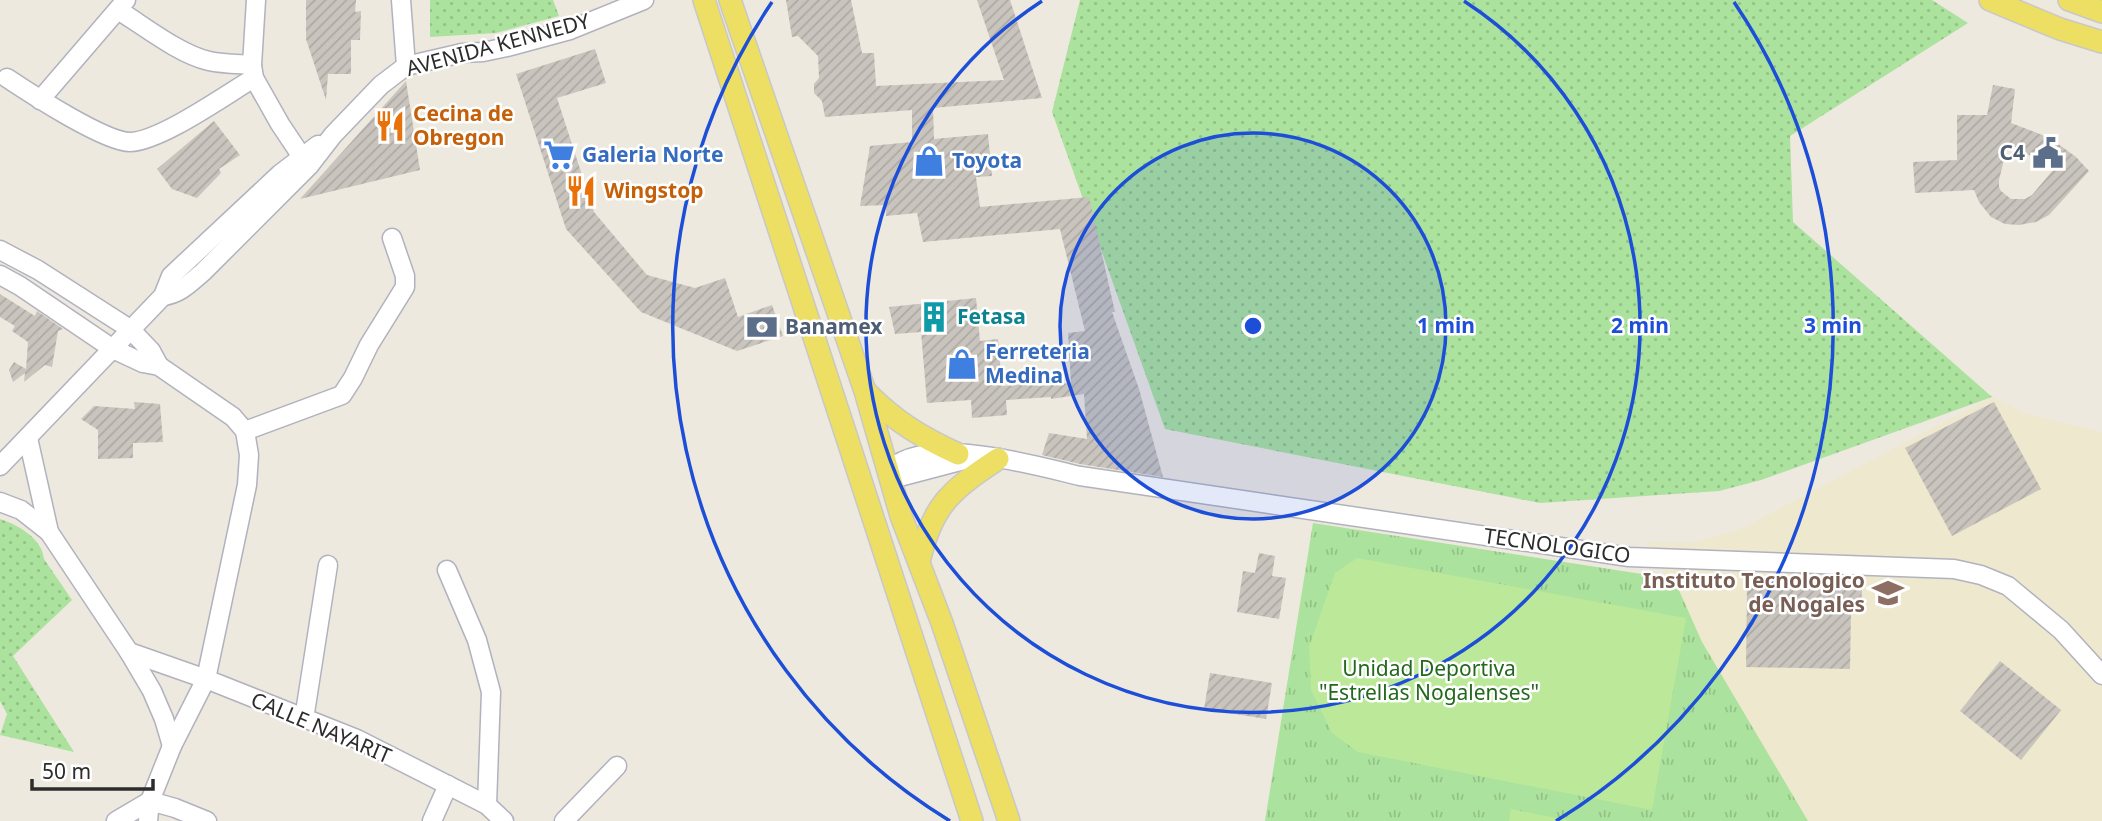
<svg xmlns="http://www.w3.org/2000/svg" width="2102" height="821" font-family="'Noto Sans',sans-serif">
	<defs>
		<pattern id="grass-dots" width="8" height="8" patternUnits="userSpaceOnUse" patternTransform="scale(1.75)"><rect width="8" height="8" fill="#abe29d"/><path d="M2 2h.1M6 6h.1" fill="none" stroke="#93c287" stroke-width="1.8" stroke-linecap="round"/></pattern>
		<pattern id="park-tufts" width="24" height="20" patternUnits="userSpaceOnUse" patternTransform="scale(1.75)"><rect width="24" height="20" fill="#abe29d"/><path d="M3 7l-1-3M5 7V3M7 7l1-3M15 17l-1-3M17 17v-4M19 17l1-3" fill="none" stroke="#93c287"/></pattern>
		<pattern id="building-hatch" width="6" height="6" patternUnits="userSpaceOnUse" patternTransform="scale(1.75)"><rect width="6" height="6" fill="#c9c5be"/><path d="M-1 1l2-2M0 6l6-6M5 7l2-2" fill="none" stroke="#ada9a3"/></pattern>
	</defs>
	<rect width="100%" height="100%" fill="#ede9de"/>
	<!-- education -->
	<polygon fill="#eee8ce" points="1992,397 2027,414 2102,432 2102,821 1799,821 1647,542 1692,543 1741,529"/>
	<!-- grass -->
	<g fill="url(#grass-dots)">
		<polygon points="430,0 553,0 559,16 496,33 430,37"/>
		<polygon points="1080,0 1932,0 1968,23 1790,136 1793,222 1992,397 1761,480 1719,491 1540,503 1165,429 1052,112"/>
		<path d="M 0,519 C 18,525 42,538 44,559 L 72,600 L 13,656 L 74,752 L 0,735 L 7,714 L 0,701 Z"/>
	</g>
	<!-- park -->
	<polygon fill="url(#park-tufts)" points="1313,523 1674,579 1702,642 1808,821 1265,821"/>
	<!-- pitch -->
	<g fill="#bce999">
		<polygon points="1357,558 1686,618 1652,810 1358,752 1332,733 1311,690 1309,647 1335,573"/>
		<polygon points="1511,809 1571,821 1509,821"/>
	</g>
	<!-- building -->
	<g fill="url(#building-hatch)" fill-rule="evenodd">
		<polygon points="306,0 356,0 355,12 361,11 360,40 351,40 351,74 328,74 326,100 306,39"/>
		<polygon points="786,0 851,0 862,53 874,53 876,86 1004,80 977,0 1010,0 1042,98 933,108 934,139 988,134 992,176 976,177 980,207 1089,197 1115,312 1112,312 1139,389 1163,477 1080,464 1042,455 1049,433 1087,439 1084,394 1051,399 1051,397 1006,400 1007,415 972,418 971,400 927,403 921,332 895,334 889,307 976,298 980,341 998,339 1002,386 1037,383 1038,386 1071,383 1068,333 1085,331 1060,229 923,242 917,213 886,216 886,205 860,206 870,146 912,142 912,110 825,117 822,101 814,93 814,84 819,78 818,56 798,36 792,37"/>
		<polygon points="595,49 606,83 557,98 594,212 647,275 695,288 725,278 738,317 772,305 783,336 737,351 641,312 566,229 516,74"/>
		<polygon points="406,81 420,170 300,199"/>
		<path d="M 1993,85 L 2015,89 L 2011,123 L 2050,138 L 2076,157 L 2089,171 L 2049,215 L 2036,222 L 2019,225 L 2005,224 L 1991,217 L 1979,202 L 1974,190 L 1915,193 L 1913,162 L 1957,160 L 1957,115 L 1987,115 ZM 2008,143 L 2054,169 L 2032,195 L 2025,199 L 2011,199 L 2001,191 L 1999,187 L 1999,180 Z"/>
		<polygon points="214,121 240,155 219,169 221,173 197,198 172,189 157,169"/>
		<polygon points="0,294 35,316 37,311 63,329 58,331 52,367 45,365 24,382 25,373 13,382 9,370 14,362 26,369 28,342 12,331 15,326 0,317"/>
		<polygon points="134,402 160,404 163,442 133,443 133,458 98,459 98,430 81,419 94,406 135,409"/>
		<polygon points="1994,402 2041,489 1952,536 1905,448"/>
		<polygon points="1259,553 1275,556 1272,576 1286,578 1279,619 1237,612 1243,571 1255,573"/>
		<polygon points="1747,588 1862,590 1861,611 1851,611 1850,669 1746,667"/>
		<polygon points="2000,661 2061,710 2021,760 1960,711"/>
		<polygon points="1210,673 1272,683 1266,719 1204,709"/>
	</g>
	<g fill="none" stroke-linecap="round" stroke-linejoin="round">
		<defs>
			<g id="minor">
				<polyline points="256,0 252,65 254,78 280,124 308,166"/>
				<polyline points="401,0 406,66"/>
				<path d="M 118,10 C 144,26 179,54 209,61 C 223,64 238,64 252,65"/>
				<path d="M 7,78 C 31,94 105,142 130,142 C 161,141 225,95 254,78"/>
				<polyline points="40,100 126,0"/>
				<polyline points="0,250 38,270 130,329 151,351 159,366"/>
				<polyline points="0,275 20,286 113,349 143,363 159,366 233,417 245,431 249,455 247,485 206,679 172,746 150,801 148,821"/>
				<path d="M 163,296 C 180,294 190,283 203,272 L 309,166 L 333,135 L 381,85 L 406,66 L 462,53 L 483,52 L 507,47 L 570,30 L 644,0"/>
				<polyline points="245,431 342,395 353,378 369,345 405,287 405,276 392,238"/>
				<polyline points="28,438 49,532 129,652 152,691 164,719 172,746"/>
				<path d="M 979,456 L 903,476 L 889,472 C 920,432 1037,466 1080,476 L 1629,557 L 1954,569 L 1981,575 L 2008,586 L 2061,630 L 2102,675"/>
				<polyline points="0,466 163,296 171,276 280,174 318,145"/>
				<polyline points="0,502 21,510 49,532"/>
				<polyline points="447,570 477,640 491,692 487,805"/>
				<polyline points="129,652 206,679 357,739 487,805 504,821"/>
				<polyline points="304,719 328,565"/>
				<polyline points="116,821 150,801 175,808 207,821"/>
				<polyline points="432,821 448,785"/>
				<polyline points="564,821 617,766"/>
			</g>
			<g id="major">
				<polyline points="704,0 972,821"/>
				<polyline points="730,0 865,391 901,516 942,623 1009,821"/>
				<polyline points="1990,0 2060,29 2102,42"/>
				<polyline points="2069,0 2102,12"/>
				<path d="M 867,393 C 896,422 921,437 958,454"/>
				<path d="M 919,562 C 932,505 951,490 998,459"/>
			</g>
		</defs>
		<!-- minor casing -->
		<use href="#minor" stroke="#b2b2bf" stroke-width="21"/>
		<!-- major casing -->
		<use href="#major" stroke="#c8c8c8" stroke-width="24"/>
		<!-- minor -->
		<use href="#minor" stroke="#fff" stroke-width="18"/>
		<!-- major -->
		<use href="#major" stroke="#eddf63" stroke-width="21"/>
	</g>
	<!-- distance rings -->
	<circle cx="1253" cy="326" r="193" fill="#1d4ed8" fill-opacity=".12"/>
	<g fill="none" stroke="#1d4ed8" stroke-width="3.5">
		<circle cx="1253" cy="326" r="193"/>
		<path d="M1464 1A387 387 0 1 1 1042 1"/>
		<path d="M950 821A580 580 0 0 1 772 2M1734 2A580 580 0 0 1 1556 821"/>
	</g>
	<!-- icons -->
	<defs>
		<symbol id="restaurant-bare" viewBox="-9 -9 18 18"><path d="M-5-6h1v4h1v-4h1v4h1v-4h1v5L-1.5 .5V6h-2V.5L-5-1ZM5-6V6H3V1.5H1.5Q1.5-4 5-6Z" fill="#e8710a" stroke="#fff" stroke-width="2.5" paint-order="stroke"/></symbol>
		<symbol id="civic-bare" viewBox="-9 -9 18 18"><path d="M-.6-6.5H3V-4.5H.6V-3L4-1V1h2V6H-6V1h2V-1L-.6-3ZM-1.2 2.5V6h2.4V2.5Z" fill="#5c6f8a" stroke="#fff" stroke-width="2.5" paint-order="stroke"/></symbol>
		<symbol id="supermarket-bare" viewBox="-9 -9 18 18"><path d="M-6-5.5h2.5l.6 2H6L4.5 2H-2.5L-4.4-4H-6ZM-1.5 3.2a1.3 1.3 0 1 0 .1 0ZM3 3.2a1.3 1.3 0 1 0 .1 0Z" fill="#3f7fe0" stroke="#fff" stroke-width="2.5" paint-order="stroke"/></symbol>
		<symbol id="shop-bare" viewBox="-9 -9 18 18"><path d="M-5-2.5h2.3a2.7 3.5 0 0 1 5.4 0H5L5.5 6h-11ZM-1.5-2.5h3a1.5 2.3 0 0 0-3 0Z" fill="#3f7fe0" stroke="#fff" stroke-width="2.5" paint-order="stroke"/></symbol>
		<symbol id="building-bare" viewBox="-9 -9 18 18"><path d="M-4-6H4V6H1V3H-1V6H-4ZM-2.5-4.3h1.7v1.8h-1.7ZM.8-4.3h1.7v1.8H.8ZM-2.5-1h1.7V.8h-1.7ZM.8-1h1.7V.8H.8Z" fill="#0f9aa8" stroke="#fff" stroke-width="2.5" paint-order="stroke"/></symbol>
		<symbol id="bank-bare" viewBox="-9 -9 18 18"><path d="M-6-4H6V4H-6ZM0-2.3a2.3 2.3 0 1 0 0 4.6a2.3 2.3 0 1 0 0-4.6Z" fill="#5c6f8a" stroke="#fff" stroke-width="2.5" paint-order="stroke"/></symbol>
		<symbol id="university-bare" viewBox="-9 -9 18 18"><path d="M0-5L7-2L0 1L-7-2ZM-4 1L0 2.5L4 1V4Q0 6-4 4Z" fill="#8d6e63" stroke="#fff" stroke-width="2.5" paint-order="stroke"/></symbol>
	</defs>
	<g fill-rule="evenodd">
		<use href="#restaurant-bare" x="368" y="104" width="44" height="44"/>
		<use href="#civic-bare" x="2026" y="131" width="44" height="44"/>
		<use href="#supermarket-bare" x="537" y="133" width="44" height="44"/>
		<use href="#shop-bare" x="907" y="139" width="44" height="44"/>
		<use href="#restaurant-bare" x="559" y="169" width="44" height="44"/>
		<use href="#building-bare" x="912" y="295" width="44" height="44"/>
		<use href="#bank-bare" x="740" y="305" width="44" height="44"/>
		<use href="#shop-bare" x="940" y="342" width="44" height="44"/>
		<use href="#university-bare" x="1866" y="571" width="44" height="44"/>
	</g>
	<g text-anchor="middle" stroke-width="5" stroke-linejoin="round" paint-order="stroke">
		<!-- street labels -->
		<g font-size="21" fill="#2c2c2c" stroke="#fff">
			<text transform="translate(498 45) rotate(-15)" y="7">AVENIDA KENNEDY</text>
			<text transform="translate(1557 546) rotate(8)" y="7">TECNOLOGICO</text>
			<text transform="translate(321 728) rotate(23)" y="7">CALLE NAYARIT</text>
		</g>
		<!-- food labels -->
		<g font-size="21" font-weight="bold" fill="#c56008" stroke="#fff" text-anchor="start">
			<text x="413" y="121">Cecina de<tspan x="413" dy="24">Obregon</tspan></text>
			<text x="604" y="198">Wingstop</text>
		</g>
		<!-- service labels -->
		<g font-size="21" font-weight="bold" fill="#4e5e75" stroke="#fff" text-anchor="end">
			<text x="2025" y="160">C4</text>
			<text x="785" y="334" text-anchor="start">Banamex</text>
		</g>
		<!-- shop labels -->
		<g font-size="21" font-weight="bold" fill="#366cbe" stroke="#fff" text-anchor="start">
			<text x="582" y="162">Galeria Norte</text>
			<text x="952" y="168">Toyota</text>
			<text x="985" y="359">Ferreteria<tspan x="985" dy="24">Medina</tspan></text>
		</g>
		<!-- culture labels -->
		<g font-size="21" font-weight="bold" fill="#0d838f" stroke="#fff" text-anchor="start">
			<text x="957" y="324">Fetasa</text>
		</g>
		<!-- education labels -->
		<g font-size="21" font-weight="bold" fill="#785e54" stroke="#fff" text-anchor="end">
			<text x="1865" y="588">Instituto Tecnologico<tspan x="1865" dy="24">de Nogales</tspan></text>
		</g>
		<!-- park labels -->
		<g font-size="21" fill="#22681d" stroke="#fff">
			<text x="1429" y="676">Unidad Deportiva<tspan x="1429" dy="24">"Estrellas Nogalenses"</tspan></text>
		</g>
	</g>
	<circle cx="1253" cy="326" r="10" fill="#1d4ed8" stroke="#fff" stroke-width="3.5"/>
	<g font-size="21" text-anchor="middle" font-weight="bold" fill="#1d4ed8" stroke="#fff" stroke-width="5" stroke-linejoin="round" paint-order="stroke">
		<text x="1446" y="333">1 min</text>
		<text x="1640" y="333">2 min</text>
		<text x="1833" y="333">3 min</text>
	</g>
	<!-- scale -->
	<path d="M32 779v10h121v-10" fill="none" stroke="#2c2c2c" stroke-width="3.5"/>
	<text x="42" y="779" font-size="21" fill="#2c2c2c" stroke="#ffffff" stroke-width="5" paint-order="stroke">50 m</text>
</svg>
